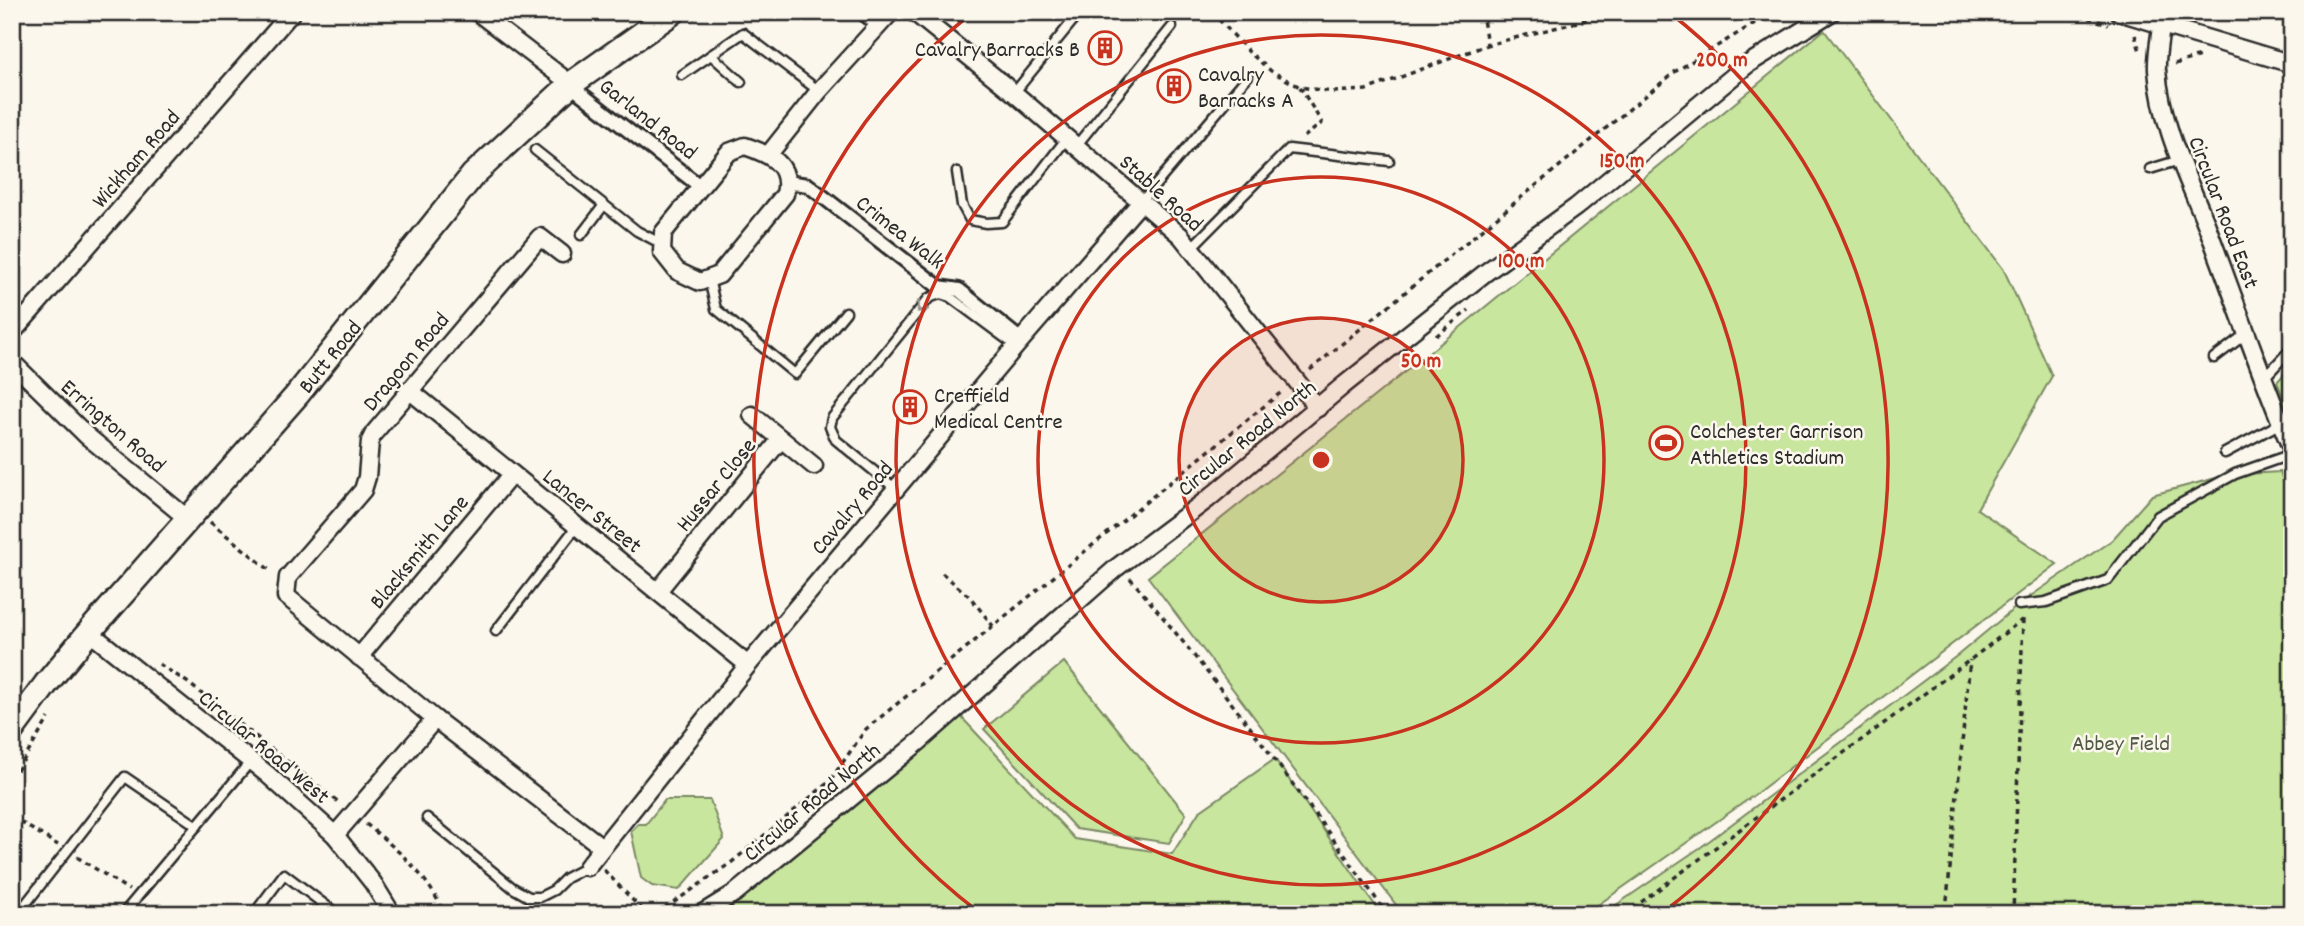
<svg xmlns="http://www.w3.org/2000/svg" width="2304" height="926" font-family="Dekko,sans-serif">
	<rect width="100%" height="100%" fill="#fbf7ec"/>
	<filter id="ink" filterUnits="userSpaceOnUse"><feTurbulence type="fractalNoise" baseFrequency=".0143" numOctaves="2"/><feDisplacementMap in="SourceGraphic" scale="14" xChannelSelector="R" yChannelSelector="G"/><feConvolveMatrix kernelMatrix="1 2 1 2 8 2 1 2 1" color-interpolation-filters="sRGB"/></filter>
	<g filter="url(#ink)">
		<!-- green -->
		<g fill="#c8e69e" stroke="#7a8864" stroke-width="2">
			<polygon points="1824,30 2004,270 2052,376 1977,509 2057,564 1753,796 1585,914 1403,914 1148,577 1446,339"/>
			<polygon points="2292,365 2292,419 2277,382"/>
			<polygon points="2280,472 2292,501 2292,914 1603,914 1701,847 1958,655 2022,602 2112,540 2152,495 2227,475"/>
			<polygon points="1064,662 1186,814 1169,843 1076,829 984,729"/>
			<polygon points="952,707 1075,839 1172,854 1199,812 1275,759 1381,914 697,914"/>
			<polygon points="665,800 710,800 724,839 679,890 652,886 641,878 631,831 638,824 646,824"/>
		</g>
		<g fill="none" stroke-linecap="round" stroke-linejoin="round">
			<defs>
				<g id="service">
					<polyline points="711,55 741,82"/>
					<polyline points="682,75 743,33 819,91"/>
					<polyline points="1014,93 1080,12"/>
					<polyline points="1076,146 1172,27"/>
					<polyline points="535,150 637,231 662,244"/>
					<polyline points="2150,169 2180,160"/>
					<polyline points="957,172 962,205 970,220 986,223 1002,222 1067,138"/>
					<polyline points="1141,202 1248,76"/>
					<polyline points="581,235 604,205"/>
					<polyline points="1191,248 1289,149 1389,161"/>
					<polyline points="709,279 716,309 795,374 846,312"/>
					<polyline points="2214,358 2247,333"/>
					<polyline points="2264,378 2292,348"/>
					<polyline points="2225,453 2281,423"/>
					<polyline points="896,489 836,440 830,427 832,418 929,298 940,294 950,297 1016,346"/>
					<polyline points="2019,605 2046,602 2108,580 2158,516 2235,474 2292,454"/>
					<polyline points="496,631 577,526"/>
					<polyline points="427,818 513,888 529,897 540,897 554,890 566,878 587,867"/>
					<polyline points="33,914 24,906 125,777 197,826"/>
					<polyline points="123,914 251,761"/>
					<polyline points="254,914 284,874 333,911 331,914"/>
				</g>
				<g id="pedestrian">
					<polyline points="862,12 878,25"/>
					<polyline points="571,84 580,93 701,187"/>
					<polyline points="787,182 808,185 939,287 959,290 1021,340"/>
				</g>
				<g id="minor">
					<polyline points="477,12 571,84"/>
					<polyline points="914,12 1014,93 1181,236 1318,408"/>
					<polyline points="2119,12 2292,64"/>
					<path d="M 2162,12 C 2162,32 2156,49 2157,70 C 2161,125 2187,176 2207,226 C 2235,301 2261,376 2292,450"/>
					<path d="M 745,146 C 769,154 792,164 785,194 L 719,275 L 700,282 L 677,271 L 662,252 L 663,233 L 729,152 Z"/>
					<polyline points="769,154 819,91 891,12"/>
					<polyline points="562,254 540,237 374,433 370,441 367,477 363,490 288,577 286,596 435,719 602,847"/>
					<polyline points="12,333 292,12"/>
					<polyline points="12,362 87,436 188,519"/>
					<polyline points="409,390 748,665"/>
					<polyline points="752,415 814,466"/>
					<polyline points="658,591 781,439"/>
					<polyline points="89,632 267,774 335,835 373,883 392,914"/>
					<polyline points="359,657 512,474"/>
					<polyline points="335,835 435,719"/>
					<polyline points="587,867 748,665 1016,346 1141,202"/>
					<polyline points="701,914 735,893 920,741 1116,568 1208,499 1344,385 1485,273 1576,207 1748,64 1832,12"/>
				</g>
				<polyline id="secondary" points="12,730 46,684 89,632 297,395 473,175 571,84 673,12"/>
			</defs>
			<!-- service casing -->
			<use href="#service" stroke="#2b2b2b" stroke-width="13"/>
			<!-- pedestrian casing -->
			<use href="#pedestrian" stroke="#2b2b2b" stroke-width="18"/>
			<!-- minor casing -->
			<use href="#minor" stroke="#2b2b2b" stroke-width="21"/>
			<!-- secondary casing -->
			<use href="#secondary" stroke="#2b2b2b" stroke-width="28"/>
			<!-- path -->
			<g stroke="#2b2b2b" stroke-width="3.5" stroke-dasharray="5 5" stroke-linecap="butt">
				<polyline points="1212,12 1249,52 1271,71 1300,87 1332,92 1366,90 1487,45 1586,20 1638,12"/>
				<polyline points="1482,12 1487,45"/>
				<polyline points="2069,12 2108,24"/>
				<polyline points="693,18 701,12"/>
				<polyline points="2135,35 2140,51"/>
				<polyline points="2175,64 2200,56"/>
				<polyline points="1300,87 1322,123 1304,137"/>
				<polyline points="1436,336 1469,310"/>
				<polyline points="1310,370 1676,71 1773,12"/>
				<polyline points="210,522 272,572"/>
				<polyline points="942,573 970,597 993,626"/>
				<path d="M 1130,578 C 1222,686 1305,799 1387,914"/>
				<polyline points="159,664 187,682 341,804"/>
				<polyline points="12,779 49,718"/>
				<polyline points="12,817 58,845"/>
				<path d="M 366,824 C 398,850 429,876 444,914"/>
				<polyline points="77,857 129,890"/>
				<polyline points="604,870 646,914"/>
				<polyline points="1946,910 1970,660"/>
				<polyline points="657,914 732,862 829,782 866,729 1284,390"/>
				<polyline points="1625,914 1970,660 2023,619"/>
				<polyline points="2013,914 2023,619"/>
			</g>
			<!-- service -->
			<use href="#service" stroke="#fbf7ec" stroke-width="8"/>
			<!-- pedestrian -->
			<use href="#pedestrian" stroke="#fbf7ec" stroke-width="12"/>
			<!-- minor -->
			<use href="#minor" stroke="#fbf7ec" stroke-width="16"/>
			<!-- secondary -->
			<use href="#secondary" stroke="#fbf7ec" stroke-width="23"/>
		</g>
		<!-- one-way arrows -->
		<defs><path id="oneway-chevron" d="M-2-3.5L2.5 0L-2 3.5" fill="none" stroke-width="1.6" stroke-linecap="round" stroke-linejoin="round" transform="scale(1.75)"/></defs>
		<use stroke="#93918c" href="#oneway-chevron" transform="translate(921 308) rotate(129)"/>
	</g>
	<!-- distance rings -->
	<circle cx="1321" cy="460" r="142" fill="#c8321e" fill-opacity=".12"/>
	<g fill="none" stroke="#c8321e" stroke-width="3.5">
		<circle cx="1321" cy="460" r="142"/>
		<circle cx="1321" cy="460" r="283"/>
		<circle cx="1321" cy="460" r="425"/>
		<path d="M980 913A567 567 0 0 1 972 13M1670 13A567 567 0 0 1 1662 913"/>
	</g>
	<!-- icons -->
	<defs>
		<symbol id="building-ring" viewBox="-11 -11 22 22"><circle r="9.5" fill="#fbf7ec" stroke="#c8321e" stroke-width="1.5"/><path d="M-4-6H4V6H1V3H-1V6H-4ZM-2.5-4.3h1.7v1.8h-1.7ZM.8-4.3h1.7v1.8H.8ZM-2.5-1h1.7V.8h-1.7ZM.8-1h1.7V.8H.8Z" fill="#c8321e"/></symbol>
		<symbol id="stadium-ring" viewBox="-11 -11 22 22"><circle r="9.5" fill="#fbf7ec" stroke="#c8321e" stroke-width="1.5"/><path d="M0-5a6.5 5 0 1 0 0 10a6.5 5 0 1 0 0-10ZM-3.5-1.8h7v3.6h-7Z" fill="#c8321e"/></symbol>
	</defs>
	<g fill-rule="evenodd">
		<use href="#building-ring" x="1086" y="29" width="38" height="38"/>
		<use href="#building-ring" x="1155" y="67" width="38" height="38"/>
		<use href="#building-ring" x="891" y="388" width="38" height="38"/>
		<use href="#stadium-ring" x="1647" y="424" width="38" height="38"/>
	</g>
	<g text-anchor="middle" stroke-width="5" stroke-linejoin="round" paint-order="stroke">
		<!-- poi labels -->
		<g font-size="23" fill="#2b2b2b" stroke="#fbf7ec" text-anchor="start">
			<text x="1080" y="56" text-anchor="end">Cavalry Barracks B</text>
			<text x="1198" y="81">Cavalry<tspan x="1198" dy="26">Barracks A</tspan></text>
			<text x="934" y="402">Creffield<tspan x="934" dy="26">Medical Centre</tspan></text>
			<text x="1690" y="438">Colchester Garrison<tspan x="1690" dy="26">Athletics Stadium</tspan></text>
		</g>
		<!-- street labels -->
		<g font-size="23" fill="#2b2b2b" stroke="#fbf7ec">
			<text transform="translate(649 118) rotate(38)" y="8">Garland Road</text>
			<text transform="translate(135 158) rotate(-49)" y="8">Wickham Road</text>
			<text transform="translate(1162 192) rotate(42)" y="8">Stable Road</text>
			<text transform="translate(2225 212) rotate(69)" y="8">Circular Road East</text>
			<text transform="translate(901 231) rotate(38)" y="8">Crimea Walk</text>
			<text transform="translate(329 356) rotate(-51)" y="8">Butt Road</text>
			<text transform="translate(405 361) rotate(-50)" y="8">Dragoon Road</text>
			<text transform="translate(114 425) rotate(41)" y="8">Errington Road</text>
			<text transform="translate(1246 437) rotate(-39)" y="8">Circular Road North</text>
			<text transform="translate(715 484) rotate(-51)" y="8">Hussar Close</text>
			<text transform="translate(851 507) rotate(-50)" y="8">Cavalry Road</text>
			<text transform="translate(593 510) rotate(39)" y="8">Lancer Street</text>
			<text transform="translate(418 551) rotate(-50)" y="8">Blacksmith Lane</text>
			<text transform="translate(265 746) rotate(40)" y="8">Circular Road West</text>
			<text transform="translate(811 801) rotate(-40)" y="8">Circular Road North</text>
		</g>
		<!-- park labels -->
		<g font-size="23" fill="#525a48" stroke="#fbf7ec">
			<text x="2121" y="750">Abbey Field</text>
		</g>
	</g>
	<circle cx="1321" cy="460" r="10" fill="#c8321e" stroke="#fbf7ec" stroke-width="3.5"/>
	<g font-size="21" text-anchor="middle" font-weight="bold" fill="#c8321e" stroke="#fbf7ec" stroke-width="5" stroke-linejoin="round" paint-order="stroke">
		<text x="1722" y="66">200 m</text>
		<text x="1622" y="167">150 m</text>
		<text x="1521" y="267">100 m</text>
		<text x="1421" y="367">50 m</text>
	</g>
	<!-- margin -->
	<rect width="2304" height="926" fill="none" stroke="#fbf7ec" stroke-width="42"/>
	<rect x="21" y="21" width="2262" height="884" fill="none" stroke="#2b2b2b" stroke-width="2.5" filter="url(#ink)"/>
</svg>
